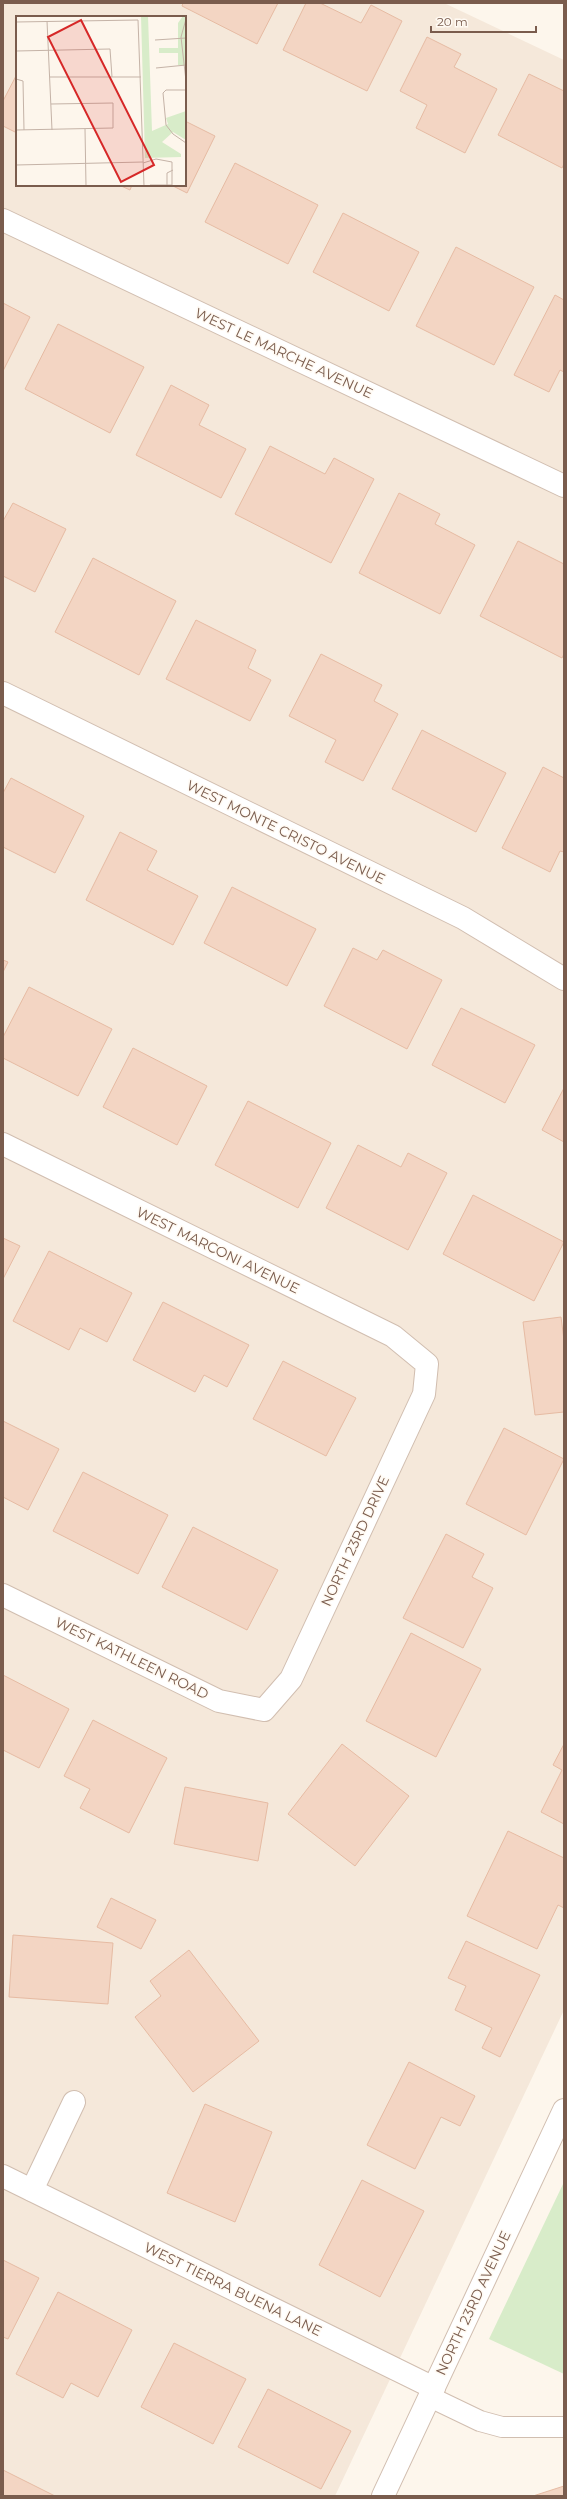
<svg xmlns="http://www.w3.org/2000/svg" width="567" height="2499" font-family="Montserrat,sans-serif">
	<rect width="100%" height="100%" fill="#fdf6ec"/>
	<!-- residential -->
	<path fill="#f5e8da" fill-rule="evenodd" d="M 3,3 L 444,3 L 564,60 L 564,2010 L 335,2496 L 3,2496 ZM 17,17 L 185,17 L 185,185 L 17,185 Z"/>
	<!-- green -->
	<polygon fill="#d8ecc9" points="564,2182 564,2374 489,2339"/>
	<!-- building -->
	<g fill="#f3d5c3" stroke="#e6bba3">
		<polygon points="183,3 278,3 257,44 182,6"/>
		<polygon points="306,3 320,3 361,23 371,5 402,21 367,91 283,50"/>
		<polygon points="427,37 461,54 454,67 497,89 465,153 416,128 427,105 400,91"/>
		<polygon points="17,74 17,133 3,126 3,101"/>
		<polygon points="529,74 564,91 564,164 562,168 498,135"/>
		<polygon points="185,121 215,136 187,193 171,185 185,185"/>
		<polygon points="235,163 318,205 288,264 205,222"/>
		<polygon points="119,185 132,185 130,190"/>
		<polygon points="343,213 419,252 389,311 313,272"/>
		<polygon points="456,247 534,287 494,365 416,326"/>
		<polygon points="555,295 564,300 564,372 560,370 549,392 514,375"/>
		<polygon points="3,303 30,317 3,371"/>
		<polygon points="58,324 144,367 110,433 25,389"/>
		<polygon points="171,385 209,405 199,425 246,449 221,498 136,455"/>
		<polygon points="270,446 325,474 334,458 374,479 331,563 235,514"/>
		<polygon points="399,493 440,514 435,524 475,545 440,614 359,573"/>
		<polygon points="13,503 66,529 35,592 3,576 3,521"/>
		<polygon points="518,541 564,564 564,654 562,658 480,616"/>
		<polygon points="93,558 176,601 139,675 55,632"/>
		<polygon points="196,620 256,650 248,668 271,680 250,721 166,679"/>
		<polygon points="321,654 382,685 374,701 398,714 363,781 325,762 336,740 289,716"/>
		<polygon points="422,730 506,773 476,832 392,789"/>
		<polygon points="543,767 564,778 564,852 560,851 550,872 502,848"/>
		<polygon points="11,778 84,816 55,873 3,847 3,793"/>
		<polygon points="120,832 157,851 147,870 198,896 173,945 86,900"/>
		<polygon points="232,887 316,929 287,986 204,943"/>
		<polygon points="353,948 377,960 383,950 442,980 407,1049 324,1006"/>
		<polygon points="3,960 8,962 3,972"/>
		<polygon points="29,987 112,1029 78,1096 3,1058 3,1037"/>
		<polygon points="461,1008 535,1045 505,1103 432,1065"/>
		<polygon points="133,1048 207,1086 177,1145 103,1107"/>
		<polygon points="564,1088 564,1142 542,1130"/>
		<polygon points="248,1101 331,1143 298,1208 215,1165"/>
		<polygon points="358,1145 401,1167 408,1153 447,1173 408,1250 326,1208"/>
		<polygon points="473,1195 564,1242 534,1301 443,1254"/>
		<polygon points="3,1238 20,1246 3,1279"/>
		<polygon points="49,1251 132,1293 107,1342 80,1328 69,1350 13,1321"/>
		<polygon points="163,1302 249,1345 227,1387 204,1375 195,1392 133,1360"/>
		<polygon points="561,1317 564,1340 564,1412 535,1415 523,1322"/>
		<polygon points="283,1361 356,1398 326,1456 253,1419"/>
		<polygon points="3,1421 59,1449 28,1510 3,1497"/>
		<polygon points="504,1428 564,1459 526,1535 466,1504"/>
		<polygon points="83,1472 168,1515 138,1574 53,1531"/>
		<polygon points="193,1527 278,1570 247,1630 162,1587"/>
		<polygon points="446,1534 484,1554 472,1577 493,1588 463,1648 403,1618"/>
		<polygon points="411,1633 481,1669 436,1757 366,1721"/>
		<polygon points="3,1675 69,1709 39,1768 3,1750"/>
		<polygon points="93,1720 167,1758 129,1833 80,1808 90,1789 64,1776"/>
		<polygon points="342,1744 409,1796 355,1866 288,1814"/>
		<polygon points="564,1744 564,1824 541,1812 562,1770 553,1765"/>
		<polygon points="185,1787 268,1803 258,1861 174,1844"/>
		<polygon points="508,1831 564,1858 564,1908 558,1905 537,1949 467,1916"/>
		<polygon points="111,1898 156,1920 141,1949 97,1927"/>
		<polygon points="13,1935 113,1943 108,2004 9,1997"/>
		<polygon points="466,1941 540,1975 500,2057 482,2048 492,2028 455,2010 466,1986 448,1978"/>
		<polygon points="189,1950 259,2041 193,2092 135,2017 161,1996 150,1981"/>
		<polygon points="409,2062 475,2096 460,2126 441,2117 415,2169 367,2145"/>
		<polygon points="205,2104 272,2132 235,2222 167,2193"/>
		<polygon points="362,2180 424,2211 380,2297 319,2265"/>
		<polygon points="3,2260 39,2278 8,2339 3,2337"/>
		<polygon points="58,2292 132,2330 98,2397 71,2383 63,2398 16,2374"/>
		<polygon points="174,2343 246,2379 213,2444 141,2407"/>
		<polygon points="268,2389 351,2431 321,2489 238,2447"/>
		<polygon points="3,2470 55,2496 3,2496"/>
		<polygon points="564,2486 564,2496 533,2496"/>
	</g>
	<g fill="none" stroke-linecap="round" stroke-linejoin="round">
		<defs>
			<polyline id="service" points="430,2397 480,2421 502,2427 564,2427"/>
			<g id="minor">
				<polyline points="3,220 564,486"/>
				<polyline points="3,693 463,918 564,979"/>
				<polyline points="3,1144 393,1336 427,1364 424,1394 291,1679 264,1710 219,1701 3,1595"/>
				<polyline points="3,2176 434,2388"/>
				<polyline points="32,2190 74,2102"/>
			</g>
			<polyline id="tertiary" points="383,2496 564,2110"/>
		</defs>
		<!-- service casing -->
		<use href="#service" stroke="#d1beb0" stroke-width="22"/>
		<!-- minor casing -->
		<use href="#minor" stroke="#d1beb0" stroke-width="24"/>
		<!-- tertiary casing -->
		<use href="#tertiary" stroke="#d1beb0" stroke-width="24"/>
		<!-- service -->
		<use href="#service" stroke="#fff" stroke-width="20"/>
		<!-- minor -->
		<use href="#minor" stroke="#fff" stroke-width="22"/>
		<!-- tertiary -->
		<use href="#tertiary" stroke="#fff" stroke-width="22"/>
	</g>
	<g text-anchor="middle" stroke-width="3" stroke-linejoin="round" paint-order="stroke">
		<!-- street labels -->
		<g font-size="14" fill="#7a5c4d" stroke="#fffaf3">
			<text transform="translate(284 353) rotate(25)" y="5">WEST LE MARCHE AVENUE</text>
			<text transform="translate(286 832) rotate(26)" y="5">WEST MONTE CRISTO AVENUE</text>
			<text transform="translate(218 1250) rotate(26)" y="5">WEST MARCONI AVENUE</text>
			<text transform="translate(355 1541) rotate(-65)" y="5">NORTH 23RD DRIVE</text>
			<text transform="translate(132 1658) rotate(26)" y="5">WEST KATHLEEN ROAD</text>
			<text transform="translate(233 2289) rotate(26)" y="5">WEST TIERRA BUENA LANE</text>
			<text transform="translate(473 2303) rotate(-65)" y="5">NORTH 23RD AVENUE</text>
		</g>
	</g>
	<!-- overview -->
	<g transform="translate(16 16)">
		<rect width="170" height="170" fill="#fdf6ec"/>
		<path d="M 125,0 L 132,0 L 136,115 L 152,108 L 150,102 L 170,95 L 170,124 L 157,116 L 146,126 L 165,138 L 165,141 L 129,142 ZM 167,0 L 170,0 L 170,50 L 162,49 L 162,37 L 143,37 L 143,32 L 162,32 L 162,7 Z" fill="#d8ecc9"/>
		<path fill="none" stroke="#c5b3a7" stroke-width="1" d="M 170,3 L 165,21 L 170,65M 31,5 L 36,114M 0,6 L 122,4 L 128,170M 139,24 L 170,22M 0,35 L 94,33 L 96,61M 140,52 L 170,49M 34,61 L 125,61M 0,63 L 7,65 L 8,114M 170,69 L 170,86M 170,74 L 150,74 L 147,77 L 150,109 L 157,118 L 170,127M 69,113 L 70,170M 0,114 L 97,112 L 97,87 L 35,88M 127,147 L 140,143 L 156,146 L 156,169 L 134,169M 0,149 L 127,146M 151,169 L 151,157 L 157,154"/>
		<path fill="#d62828" fill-opacity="0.15" stroke="#d62828" stroke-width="2" d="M 65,4 L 138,149 L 105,166 L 32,21 Z"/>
		<rect width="170" height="170" fill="none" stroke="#7a5c4d" stroke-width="2"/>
	</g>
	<!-- border -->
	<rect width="567" height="2499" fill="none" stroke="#7a5c4d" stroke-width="8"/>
	<!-- scale -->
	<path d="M431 26v6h105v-6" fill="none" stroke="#7a5c4d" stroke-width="2"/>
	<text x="437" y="26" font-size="12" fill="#7a5c4d" stroke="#fffaf3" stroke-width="3" paint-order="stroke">20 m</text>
</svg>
